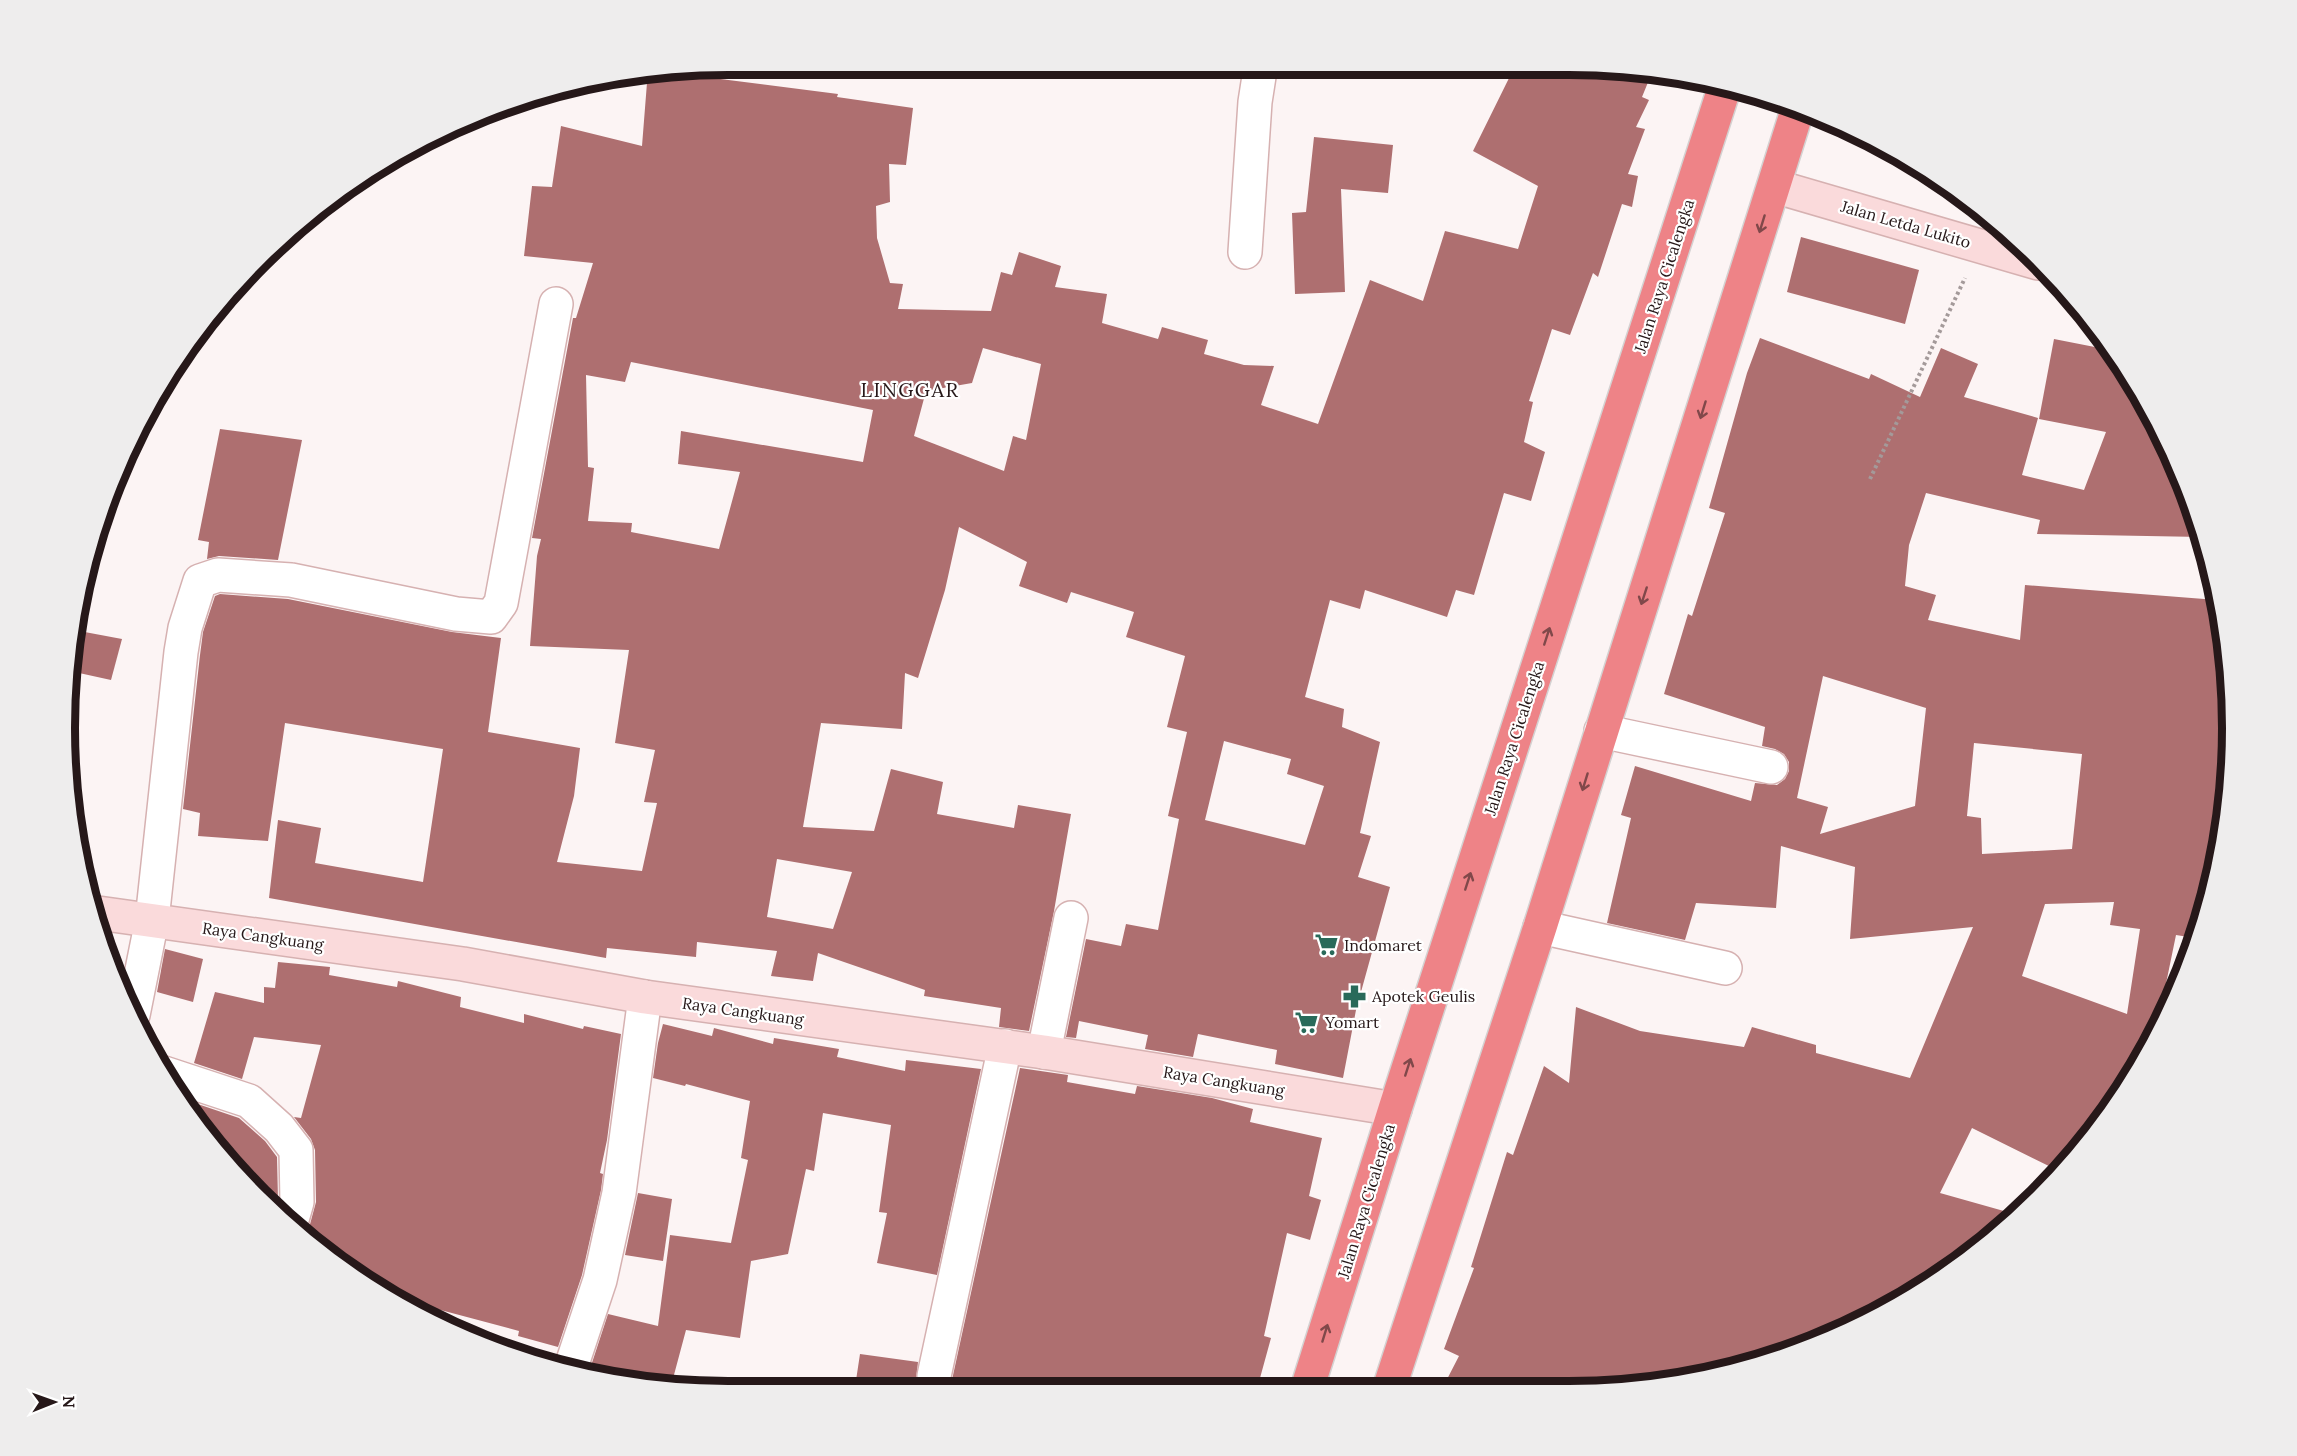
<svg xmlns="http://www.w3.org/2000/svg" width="2297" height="1456" font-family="Lora,serif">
	<rect width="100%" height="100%" fill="#fcf4f4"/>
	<!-- building -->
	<g fill="#ae6f70" fill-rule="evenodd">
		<path d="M 648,70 L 681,70 L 681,74 L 838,94 L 837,97 L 913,108 L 906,165 L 889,164 L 890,202 L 876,206 L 877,238 L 890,283 L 903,284 L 898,309 L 991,311 L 1001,272 L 1012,275 L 1019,252 L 1061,266 L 1055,287 L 1107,294 L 1102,323 L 1158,339 L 1162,327 L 1208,340 L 1204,354 L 1244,365 L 1274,366 L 1261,405 L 1318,424 L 1370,280 L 1423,301 L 1445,231 L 1518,249 L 1538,186 L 1473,151 L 1513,70 L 1653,70 L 1642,97 L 1649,100 L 1636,127 L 1645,129 L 1628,174 L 1638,176 L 1632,207 L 1622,204 L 1598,277 L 1593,273 L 1570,335 L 1552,329 L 1529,401 L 1533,402 L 1524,442 L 1545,452 L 1531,501 L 1504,493 L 1474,595 L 1456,590 L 1447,617 L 1365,590 L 1360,609 L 1330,600 L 1305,697 L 1344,709 L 1342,727 L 1380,742 L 1360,833 L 1371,836 L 1358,877 L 1390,887 L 1356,1010 L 1343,1078 L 1275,1064 L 1277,1050 L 1198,1034 L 1193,1057 L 1145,1049 L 1148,1035 L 1079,1021 L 1076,1038 L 1066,1037 L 1086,939 L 1121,946 L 1126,924 L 1158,930 L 1179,819 L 1168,816 L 1187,732 L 1167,727 L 1185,656 L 1126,637 L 1134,612 L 1071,592 L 1067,603 L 1019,586 L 1027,562 L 959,527 L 945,590 L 918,678 L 905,673 L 902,729 L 821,723 L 803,827 L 874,831 L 891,769 L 943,782 L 937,814 L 1014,828 L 1018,805 L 1071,814 L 1054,911 L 1029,1031 L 999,1027 L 1001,1008 L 924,996 L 925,990 L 818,953 L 813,981 L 771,976 L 777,951 L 697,942 L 696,957 L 607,948 L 606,958 L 269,898 L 278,820 L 321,828 L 315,863 L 423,882 L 443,749 L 285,723 L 268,841 L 198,836 L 200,813 L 183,809 L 200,655 L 203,632 L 215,596 L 220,594 L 288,599 L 452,632 L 501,638 L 488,732 L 580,748 L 574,796 L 557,862 L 642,871 L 657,803 L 644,802 L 655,750 L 615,743 L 629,650 L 530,646 L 537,556 L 541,539 L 532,538 L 573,318 L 576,318 L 593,263 L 524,256 L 532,186 L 552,187 L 561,126 L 642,146 ZM 983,348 L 1041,364 L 1026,440 L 1013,436 L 1004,471 L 914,436 L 926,391 L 972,383 ZM 631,362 L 873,410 L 863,462 L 681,431 L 678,464 L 740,472 L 719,549 L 631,532 L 632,523 L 588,521 L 594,468 L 588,467 L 586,375 L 625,382 ZM 1224,741 L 1291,759 L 1287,774 L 1324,786 L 1305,845 L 1205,820 ZM 777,859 L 852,872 L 833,929 L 767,917 Z"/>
		<polygon points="1314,137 1393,145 1388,193 1341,189 1345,292 1295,294 1292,213 1306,212"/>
		<polygon points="1801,237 1919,270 1905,324 1787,292"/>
		<path d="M 1760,338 L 1869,379 L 1871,374 L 1920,397 L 1941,348 L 1978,364 L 1964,397 L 2038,418 L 2022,475 L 2084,490 L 2106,432 L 2039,419 L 2054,339 L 2110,350 L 2144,397 L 2185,487 L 2184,502 L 2191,501 L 2197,515 L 2202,537 L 2037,534 L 2040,520 L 1926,493 L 1909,545 L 1905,586 L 1936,595 L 1928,620 L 2020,640 L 2025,585 L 2217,600 L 2227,642 L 2231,772 L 2215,871 L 2207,869 L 2203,919 L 2195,938 L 2176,935 L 2162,1003 L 2158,1002 L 2133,1072 L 2095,1132 L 2059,1171 L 1972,1128 L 1940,1193 L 2018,1215 L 2006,1227 L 1900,1303 L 1782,1356 L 1613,1390 L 1442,1389 L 1459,1356 L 1444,1349 L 1474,1268 L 1471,1267 L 1507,1152 L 1513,1155 L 1544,1066 L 1569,1083 L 1576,1007 L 1640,1031 L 1744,1047 L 1752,1027 L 1816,1045 L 1816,1053 L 1910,1078 L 1973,927 L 1850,939 L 1855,867 L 1781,846 L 1776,908 L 1696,903 L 1685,940 L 1607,923 L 1631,818 L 1621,815 L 1635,766 L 1751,801 L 1755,783 L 1777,785 L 1785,779 L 1789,771 L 1789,762 L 1784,754 L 1775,749 L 1762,746 L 1765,727 L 1664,694 L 1688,614 L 1692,616 L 1725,513 L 1709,508 L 1747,373 ZM 1823,676 L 1926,708 L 1915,806 L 1820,834 L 1828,807 L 1797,798 ZM 1974,743 L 2082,754 L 2072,849 L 1982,854 L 1981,818 L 1967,816 ZM 2114,902 L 2110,925 L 2140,929 L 2127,1014 L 2022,976 L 2045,904 Z"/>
		<polygon points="220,429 302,440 278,560 219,556 207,559 209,542 198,540"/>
		<polygon points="74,630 122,639 111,680 70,671"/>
		<polygon points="165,949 203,959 193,1002 157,992"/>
		<polygon points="278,962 330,967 329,975 397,987 398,981 461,997 460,1007 524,1023 524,1014 583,1029 584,1026 621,1034 607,1140 600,1173 603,1174 601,1190 582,1275 558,1347 518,1336 519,1331 403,1300 324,1254 304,1236 309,1228 316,1202 315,1150 311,1139 294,1117 301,1118 321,1045 254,1037 242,1079 194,1063 215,992 264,1003 264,987 275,988"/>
		<polygon points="663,1024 712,1036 714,1028 773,1044 774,1038 839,1049 837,1057 905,1071 906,1060 981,1069 937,1275 877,1263 887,1213 879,1212 891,1125 823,1113 814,1171 806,1169 788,1254 751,1261 740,1338 686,1330 671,1386 642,1386 589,1372 608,1314 658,1326 670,1235 731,1243 748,1160 741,1158 750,1101 686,1084 685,1086 653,1078 658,1043"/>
		<polygon points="1020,1068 1068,1075 1067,1082 1135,1094 1137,1086 1212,1098 1253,1109 1250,1122 1322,1138 1309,1196 1321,1200 1310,1240 1287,1233 1264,1336 1271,1338 1257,1389 1033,1388 988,1377 986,1387 949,1387 952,1380"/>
		<polygon points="177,1097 239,1118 265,1141 277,1157 278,1200 276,1209 232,1169 235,1150 213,1144"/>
		<polygon points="638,1193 672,1199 663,1261 625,1255"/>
		<polygon points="860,1354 918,1362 916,1381 920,1387 855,1387"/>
	</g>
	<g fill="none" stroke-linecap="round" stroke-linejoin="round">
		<defs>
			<g id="street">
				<polyline points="1245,252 1255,102 1260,70"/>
				<polyline points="1601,731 1771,767"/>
				<polyline points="1540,927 1725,968"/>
				<polyline points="133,1015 152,920 181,652 185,628 200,581 218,575 291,580 456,614 491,617 501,603 556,304"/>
				<polyline points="1044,1052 1071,918"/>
				<polyline points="164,1073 249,1101 279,1128 296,1150 297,1202 291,1223"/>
				<polyline points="571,1367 600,1280 619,1193 645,997"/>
				<polyline points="934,1376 1005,1046"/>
			</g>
			<g id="secondary">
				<polyline points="1774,186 2038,263"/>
				<polyline points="91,912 463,964 645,997 1044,1052 1395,1109"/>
			</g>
			<g id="highway">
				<polyline points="1307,1389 1395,1109 1724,89"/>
				<polyline points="1389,1389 1540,927 1798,108"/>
			</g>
		</defs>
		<!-- street casing -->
		<use href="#street" stroke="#d6b1b1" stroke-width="36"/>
		<!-- secondary casing -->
		<use href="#secondary" stroke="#d6b1b1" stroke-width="36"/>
		<!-- highway casing -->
		<use href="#highway" stroke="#d4d1d1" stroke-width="36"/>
		<!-- path -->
		<polyline stroke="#a49a9a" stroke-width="4" stroke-dasharray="3 3" stroke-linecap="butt" points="1870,479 1965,278"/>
		<!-- street -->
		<use href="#street" stroke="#fff" stroke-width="33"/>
		<!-- secondary -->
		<use href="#secondary" stroke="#fadadb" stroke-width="33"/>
		<!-- highway -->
		<use href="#highway" stroke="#ee8387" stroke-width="33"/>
	</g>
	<!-- one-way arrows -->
	<defs><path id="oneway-shaft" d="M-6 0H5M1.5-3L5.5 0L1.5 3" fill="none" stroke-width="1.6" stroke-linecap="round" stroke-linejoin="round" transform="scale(1.5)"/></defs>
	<g stroke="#80484a">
		<use href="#oneway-shaft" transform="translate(1762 224) rotate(107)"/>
		<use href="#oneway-shaft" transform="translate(1703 410) rotate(107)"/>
		<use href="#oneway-shaft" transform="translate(1644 596) rotate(108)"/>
		<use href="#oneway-shaft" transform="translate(1547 636) rotate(-72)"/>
		<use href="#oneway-shaft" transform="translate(1585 782) rotate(107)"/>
		<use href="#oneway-shaft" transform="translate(1468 881) rotate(-72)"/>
		<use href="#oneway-shaft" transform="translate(1408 1067) rotate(-72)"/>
		<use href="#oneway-shaft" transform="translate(1325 1333) rotate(-73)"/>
	</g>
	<!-- icons -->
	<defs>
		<symbol id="supermarket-bare" viewBox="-9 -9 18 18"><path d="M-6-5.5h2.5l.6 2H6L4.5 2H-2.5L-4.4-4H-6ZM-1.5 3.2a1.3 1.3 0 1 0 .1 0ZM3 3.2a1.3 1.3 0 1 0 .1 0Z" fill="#296a5a" stroke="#fff" stroke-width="2.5" paint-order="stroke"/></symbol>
		<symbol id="pharmacy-bare" viewBox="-9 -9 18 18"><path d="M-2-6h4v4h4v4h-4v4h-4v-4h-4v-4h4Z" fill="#296a5a" stroke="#fff" stroke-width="2.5" paint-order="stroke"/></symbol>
	</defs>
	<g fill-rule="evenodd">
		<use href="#supermarket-bare" x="1310" y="928" width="33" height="33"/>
		<use href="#pharmacy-bare" x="1338" y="980" width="33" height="33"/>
		<use href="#supermarket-bare" x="1290" y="1006" width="33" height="33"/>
	</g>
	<g text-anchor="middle" stroke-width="4.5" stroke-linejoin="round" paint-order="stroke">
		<!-- street labels -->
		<g font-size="16" fill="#261819" stroke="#fff">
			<text transform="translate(1906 224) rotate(16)" y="6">Jalan Letda Lukito</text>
			<text transform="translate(1664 276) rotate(-72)" y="6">Jalan Raya Cicalengka</text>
			<text transform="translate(1514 738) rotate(-72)" y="6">Jalan Raya Cicalengka</text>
			<text transform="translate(263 936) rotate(8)" y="6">Raya Cangkuang</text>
			<text transform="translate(743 1011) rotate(8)" y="6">Raya Cangkuang</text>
			<text transform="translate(1224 1081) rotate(9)" y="6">Raya Cangkuang</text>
			<text transform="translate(1366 1201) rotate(-73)" y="6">Jalan Raya Cicalengka</text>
		</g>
		<!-- poi labels -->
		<g font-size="16" fill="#261819" stroke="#fff" text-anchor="start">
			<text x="1344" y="951">Indomaret</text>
			<text x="1372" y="1002">Apotek Geulis</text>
			<text x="1325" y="1028">Yomart</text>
		</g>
		<!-- quarter labels -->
		<g font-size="20" letter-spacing="1.5" fill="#261819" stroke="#fff">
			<text x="910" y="397">LINGGAR</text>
		</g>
	</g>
	<!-- crop -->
	<path d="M0 0H2297V1456H0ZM728 75H1569A653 653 0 0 1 2222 728V728A653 653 0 0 1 1569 1381H728A653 653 0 0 1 75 728V728A653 653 0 0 1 728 75Z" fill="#eeeded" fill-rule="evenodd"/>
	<path fill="none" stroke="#261819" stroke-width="8" d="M728 75H1569A653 653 0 0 1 2222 728V728A653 653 0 0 1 1569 1381H728A653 653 0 0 1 75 728V728A653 653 0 0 1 728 75Z"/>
	<!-- north arrow -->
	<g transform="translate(54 1402) rotate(89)" stroke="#ffffff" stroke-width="4.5" paint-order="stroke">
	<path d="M0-4.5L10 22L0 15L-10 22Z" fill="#261819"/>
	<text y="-9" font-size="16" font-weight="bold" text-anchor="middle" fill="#261819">N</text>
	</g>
</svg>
